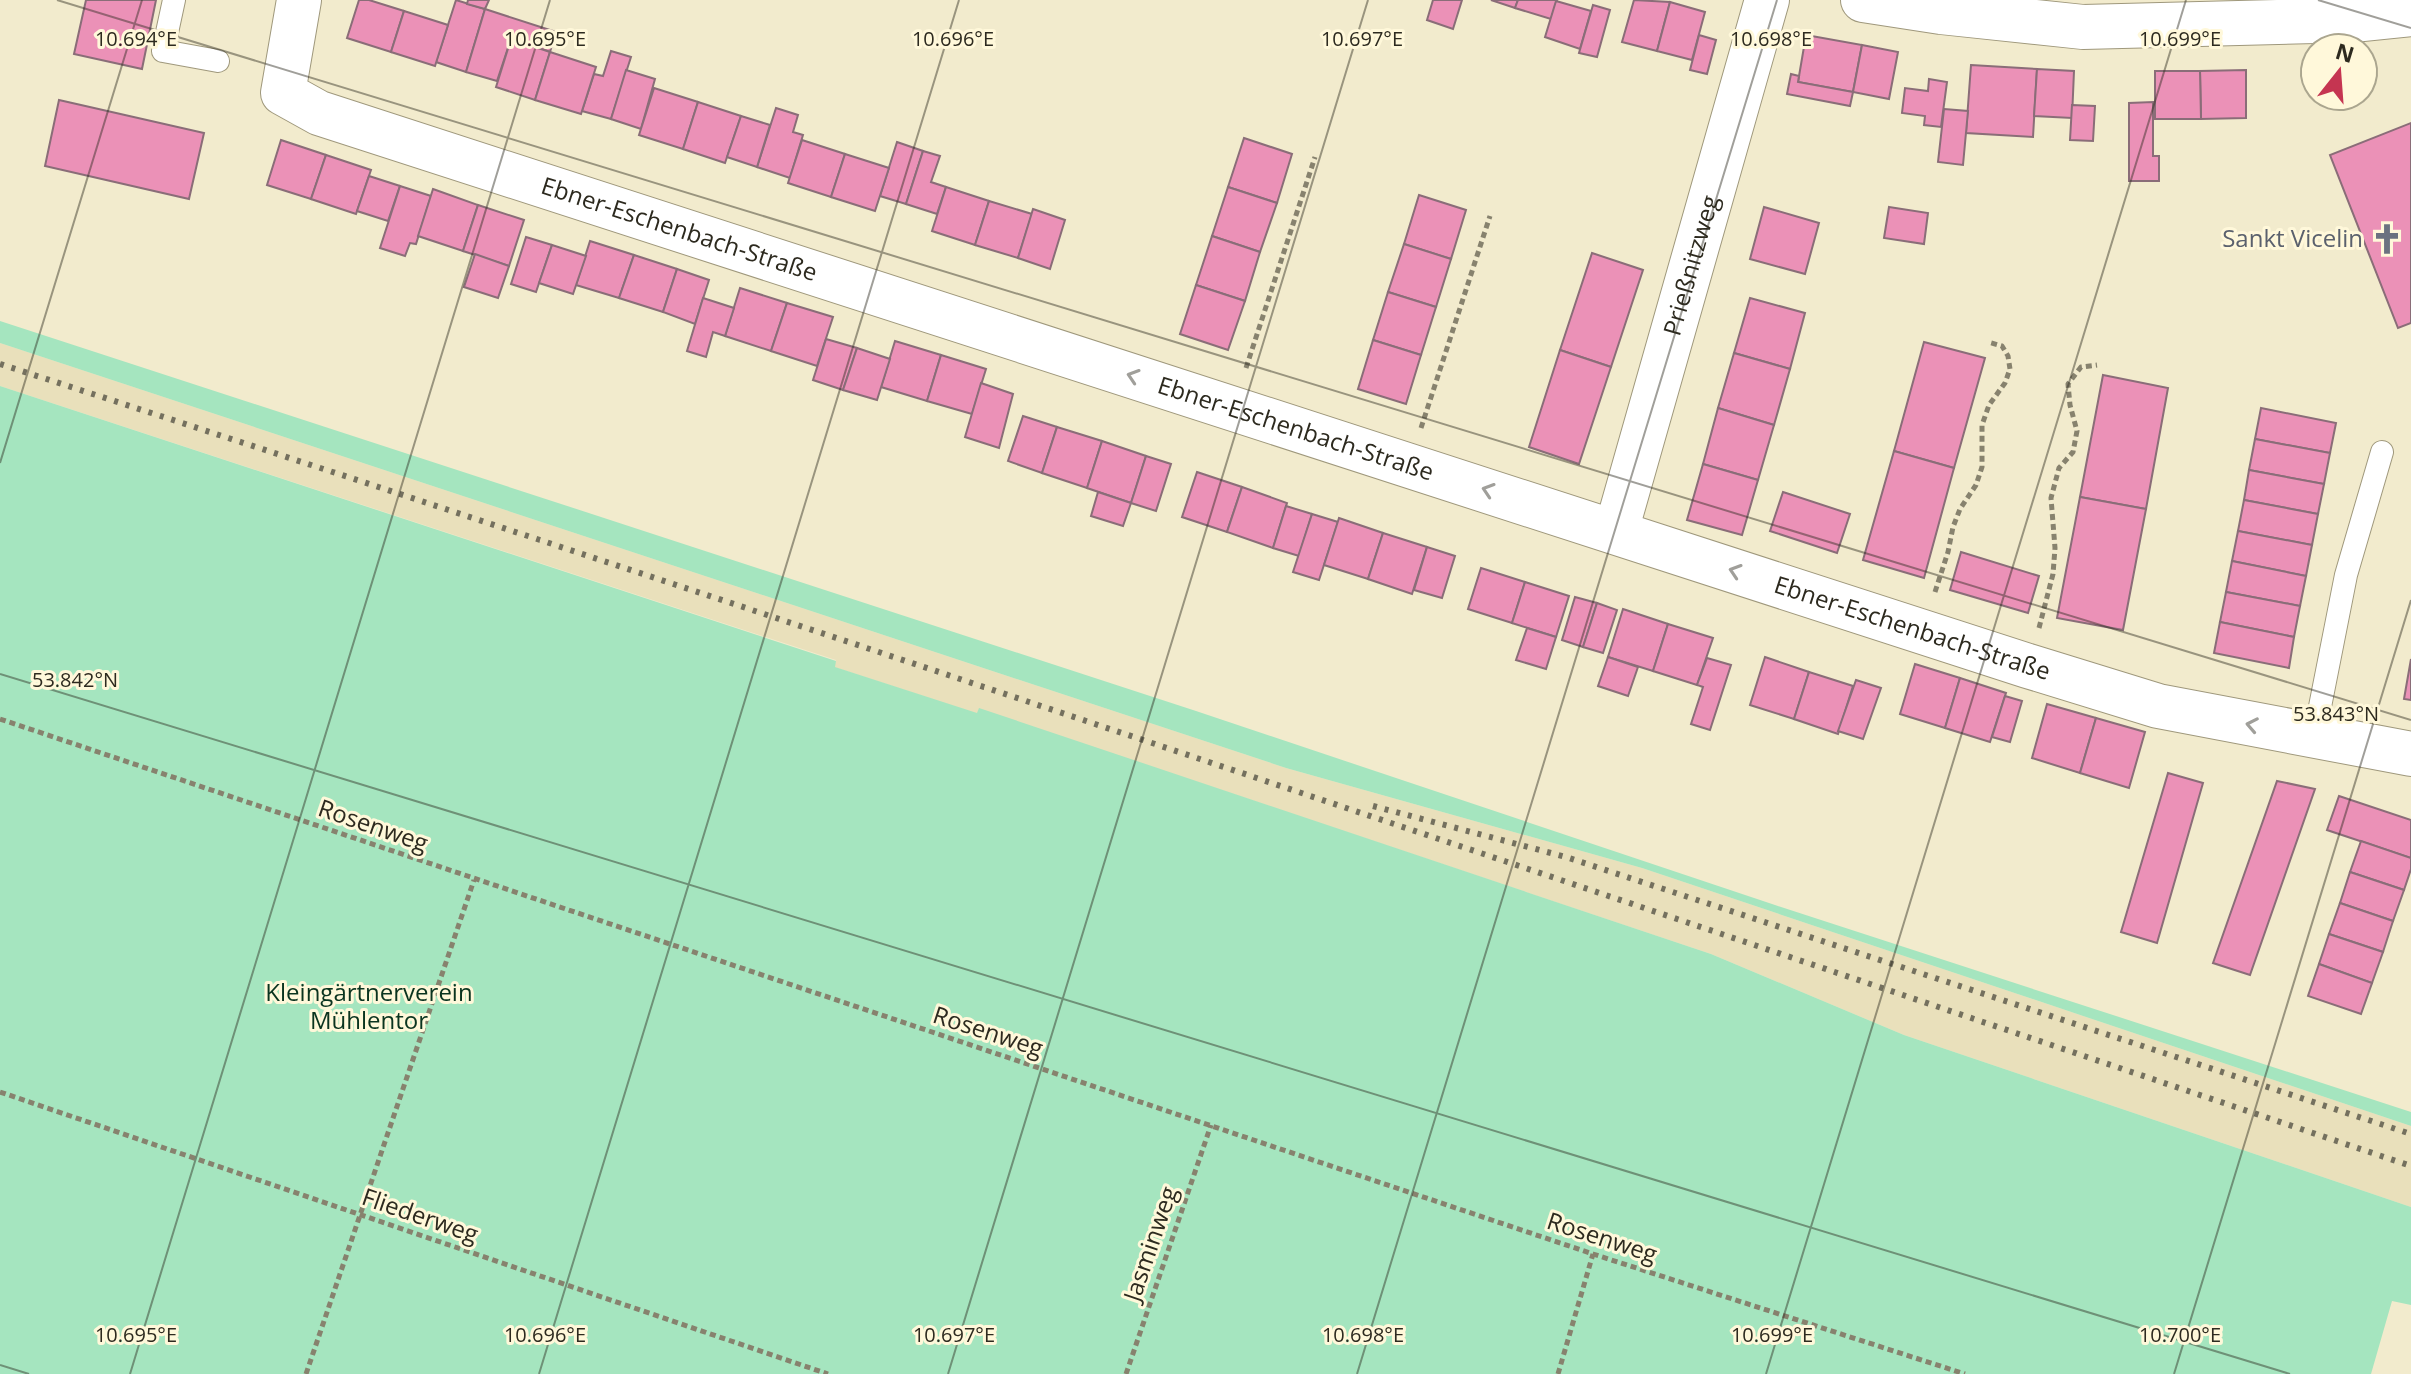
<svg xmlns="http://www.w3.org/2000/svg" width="2411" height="1374" font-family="'Open Sans',sans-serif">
	<rect width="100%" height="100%" fill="#f2ebcd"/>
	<!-- built -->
	<polygon fill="#e9e0bb" points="0,343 1286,768 1642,868 2411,1126 2411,1207 1904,1035 1711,954 979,709 978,714 834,667 836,660 0,386"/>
	<!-- green -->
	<g fill="#a5e5bf">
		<polygon points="0,321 1196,711 1775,905 2411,1112 2411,1126 1642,868 1286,768 0,343"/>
		<polygon points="0,386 836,661 835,667 977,713 979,708 1711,954 1904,1035 2411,1207 2411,1305 2392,1301 2371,1374 0,1374"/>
	</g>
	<!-- building -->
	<g fill="#eb91b7" stroke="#8a6d78" stroke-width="2">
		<polygon points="86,0 156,0 142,69 74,54"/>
		<polygon points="359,0 369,0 404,11 391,52 347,38"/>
		<polygon points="456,0 485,9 466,72 436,62"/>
		<polygon points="468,0 489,0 485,9 467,4"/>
		<polygon points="1433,0 1462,0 1453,29 1427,20"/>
		<polygon points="1491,0 1518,0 1515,8"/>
		<polygon points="1518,0 1557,0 1551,19 1515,8"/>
		<polygon points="1634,0 1670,2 1657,51 1622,42"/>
		<polygon points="1556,1 1591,11 1580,49 1545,37"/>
		<polygon points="1670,2 1705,12 1692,60 1657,51"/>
		<polygon points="1593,5 1610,10 1597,57 1579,53"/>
		<polygon points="485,9 556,32 550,52 511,39 497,81 466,72"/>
		<polygon points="404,11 448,25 435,66 391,52"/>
		<polygon points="1699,35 1716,40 1707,74 1690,70"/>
		<polygon points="1806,35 1862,45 1853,92 1798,82"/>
		<polygon points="511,39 550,52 535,100 496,87"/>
		<polygon points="1862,45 1898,52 1889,99 1853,92"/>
		<polygon points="611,51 631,57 611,119 582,111 594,74 603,76"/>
		<polygon points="550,52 596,67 581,114 535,100"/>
		<polygon points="1971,65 2037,69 2033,137 1966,133"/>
		<polygon points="2037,69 2074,71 2072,118 2034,116"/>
		<polygon points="626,70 655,79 641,129 611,119"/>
		<polygon points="2246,70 2246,118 2201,119 2200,71"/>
		<polygon points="2155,71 2200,71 2201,119 2155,119"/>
		<polygon points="1791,74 1799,76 1798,82 1853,92 1850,106 1787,94"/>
		<polygon points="1929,79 1947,82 1941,127 1924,125 1925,116 1902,113 1905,88 1928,91"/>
		<polygon points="654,88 698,102 683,149 639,135"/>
		<polygon points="59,100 204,133 189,199 45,166"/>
		<polygon points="698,102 741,116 725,163 683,149"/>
		<polygon points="2153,102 2153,156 2159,156 2159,181 2129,181 2129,103"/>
		<polygon points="2072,105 2095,106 2093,141 2070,140"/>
		<polygon points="776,108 798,115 793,132 803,135 790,178 757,167"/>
		<polygon points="1944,109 1968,111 1963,165 1938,162"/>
		<polygon points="741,116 770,125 757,167 727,157"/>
		<polygon points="2411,123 2411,323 2398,328 2330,155"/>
		<polygon points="1244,138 1292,154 1277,203 1228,187"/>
		<polygon points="281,140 326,155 311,199 267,185"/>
		<polygon points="802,140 845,154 831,197 788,183"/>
		<polygon points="897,142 923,151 906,204 880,196"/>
		<polygon points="923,151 940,156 931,182 946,187 937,214 906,204"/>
		<polygon points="845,154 889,168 875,211 831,197"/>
		<polygon points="326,155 371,170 356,214 311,199"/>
		<polygon points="369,176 400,186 388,221 357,211"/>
		<polygon points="400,186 431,196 416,244 410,243 405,256 380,248"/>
		<polygon points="946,187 989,201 975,245 932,231"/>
		<polygon points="1228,187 1277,203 1260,252 1212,236"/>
		<polygon points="433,189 478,205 463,251 418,236"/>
		<polygon points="1419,195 1466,210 1451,259 1404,244"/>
		<polygon points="989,201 1032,214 1018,258 975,245"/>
		<polygon points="478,205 524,220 509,266 463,251"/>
		<polygon points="1764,207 1819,223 1805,274 1750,259"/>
		<polygon points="1889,207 1928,213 1924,244 1884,238"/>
		<polygon points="1033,209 1065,220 1050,269 1018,258"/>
		<polygon points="1212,236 1260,252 1245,301 1196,285"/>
		<polygon points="526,237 552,245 536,292 511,284"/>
		<polygon points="590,241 634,255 619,298 576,285"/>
		<polygon points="1404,244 1451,259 1436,307 1388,292"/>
		<polygon points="552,245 586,256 573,294 539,283"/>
		<polygon points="1592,253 1643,270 1611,367 1560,350"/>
		<polygon points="475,254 509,266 498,298 464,287"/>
		<polygon points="634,255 677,269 663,312 619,298"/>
		<polygon points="677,269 709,280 695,324 663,312"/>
		<polygon points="1196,285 1245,301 1228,350 1180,334"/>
		<polygon points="740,288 787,303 771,351 725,336"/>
		<polygon points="1388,292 1436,307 1421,355 1373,340"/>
		<polygon points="703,298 734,308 725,336 713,332 706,357 687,351"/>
		<polygon points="1750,298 1805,313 1790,369 1734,353"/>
		<polygon points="787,303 833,317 817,366 771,351"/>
		<polygon points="826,339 857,348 843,390 813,380"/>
		<polygon points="1373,340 1421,355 1406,404 1358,389"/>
		<polygon points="895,341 941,355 927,401 881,387"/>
		<polygon points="1924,342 1985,358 1954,468 1894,451"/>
		<polygon points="857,348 890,359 877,400 843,390"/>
		<polygon points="1560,350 1611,367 1579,464 1529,447"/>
		<polygon points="1734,353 1790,369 1774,425 1718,408"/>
		<polygon points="941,355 986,369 972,414 927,401"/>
		<polygon points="2103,375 2168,388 2146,509 2080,497"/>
		<polygon points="981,383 1013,394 999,448 965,437"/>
		<polygon points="1718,408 1774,425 1758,480 1703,464"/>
		<polygon points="2261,408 2336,423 2330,453 2255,439"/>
		<polygon points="1023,416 1057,427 1042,473 1008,461"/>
		<polygon points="1057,427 1102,441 1087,488 1042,473"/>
		<polygon points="2255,439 2330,453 2324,484 2249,470"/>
		<polygon points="1102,441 1146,456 1131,503 1087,488"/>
		<polygon points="1894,451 1954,468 1924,578 1863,560"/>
		<polygon points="1146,456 1171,464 1156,511 1131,503"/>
		<polygon points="1703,464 1758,480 1742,535 1687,520"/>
		<polygon points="2249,470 2324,484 2318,514 2244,500"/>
		<polygon points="1197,472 1242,487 1227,532 1182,517"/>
		<polygon points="1242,487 1287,503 1273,548 1227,532"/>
		<polygon points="1098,492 1131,503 1123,526 1091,516"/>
		<polygon points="1783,492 1850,514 1837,553 1770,531"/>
		<polygon points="2080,497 2146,509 2123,630 2057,618"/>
		<polygon points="2244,500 2318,514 2312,545 2238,531"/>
		<polygon points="1286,506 1312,514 1299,556 1273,548"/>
		<polygon points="1312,514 1338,522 1319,580 1293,572"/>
		<polygon points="1339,518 1383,533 1368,579 1324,565"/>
		<polygon points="2238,531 2312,545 2306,576 2232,561"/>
		<polygon points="1383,533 1427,547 1412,594 1368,579"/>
		<polygon points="1427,547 1455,556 1442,598 1414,590"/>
		<polygon points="1961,552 2039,576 2028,613 1950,590"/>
		<polygon points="2232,561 2306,576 2300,606 2226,592"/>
		<polygon points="1481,568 1525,582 1512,623 1468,609"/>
		<polygon points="1525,582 1569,596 1556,637 1512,623"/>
		<polygon points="2226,592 2300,606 2294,637 2220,622"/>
		<polygon points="1575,597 1597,603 1583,647 1562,640"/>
		<polygon points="1597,603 1617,610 1603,653 1583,647"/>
		<polygon points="1623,609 1668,624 1653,671 1608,657"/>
		<polygon points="2220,622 2294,637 2289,668 2214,653"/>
		<polygon points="1668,624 1713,638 1697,685 1653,671"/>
		<polygon points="1527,628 1556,637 1546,669 1516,660"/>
		<polygon points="1608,657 1638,667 1628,696 1598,686"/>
		<polygon points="1765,657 1809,672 1794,719 1750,705"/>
		<polygon points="1707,658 1731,665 1710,730 1691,724 1703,687 1697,685"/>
		<polygon points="2411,659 2411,700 2404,699"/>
		<polygon points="1915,664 1960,678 1945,728 1900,714"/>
		<polygon points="1809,672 1853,686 1838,734 1794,719"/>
		<polygon points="1960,678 2006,693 1990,742 1945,728"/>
		<polygon points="1856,680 1881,688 1863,739 1838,731"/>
		<polygon points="2005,696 2022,701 2010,742 1992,737"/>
		<polygon points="2047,704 2096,718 2080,773 2032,758"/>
		<polygon points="2096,718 2145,732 2129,788 2080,773"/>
		<polygon points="2168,773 2203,783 2157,943 2121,932"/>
		<polygon points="2277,781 2315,789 2250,975 2213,963"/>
		<polygon points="2339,796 2411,820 2411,858 2327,830"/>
		<polygon points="2361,841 2411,858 2411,869 2404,890 2350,872"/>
		<polygon points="2350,872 2404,890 2393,921 2340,903"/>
		<polygon points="2340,903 2393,921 2383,952 2329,934"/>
		<polygon points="2329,934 2383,952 2372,983 2319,964"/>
		<polygon points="2319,964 2372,983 2361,1014 2308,996"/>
	</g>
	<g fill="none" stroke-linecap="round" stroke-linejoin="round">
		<defs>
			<g id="lane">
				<polyline points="174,0 163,51 218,61"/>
				<polyline points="2314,737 2346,575 2382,452"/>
			</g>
			<g id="street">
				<path id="s1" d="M 299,0 L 283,93 L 319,113 L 2028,666 L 2158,706 L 2411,754"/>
				<polyline points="1863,0 1941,12 2083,27 2355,20 2411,14"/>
				<path id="s2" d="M 1616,531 L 1767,0"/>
			</g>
		</defs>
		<!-- lane casing -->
		<use href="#lane" stroke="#9f987c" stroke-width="24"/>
		<!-- street casing -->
		<use href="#street" stroke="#9f987c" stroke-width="46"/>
		<!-- path -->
		<g stroke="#87826e" stroke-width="5" stroke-dasharray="6 4" stroke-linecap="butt">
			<polyline points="1246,368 1315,157"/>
			<polyline points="1421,428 1490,216"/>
			<polyline points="1935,592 1948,552 1953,527 1960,509 1976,485 1982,467 1982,425 1989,405 2005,383 2010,369 2008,356 2002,346 1988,342"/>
			<polyline points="2039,628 2053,574 2055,548 2051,498 2059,468 2073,452 2077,431 2070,405 2068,384 2081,367 2097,365"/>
			<polyline points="0,719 1593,1254 1965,1374"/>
			<polyline points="0,1092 828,1374"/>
			<polyline points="306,1374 474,880"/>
			<polyline points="1126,1374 1211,1125"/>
			<polyline points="1558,1374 1593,1254"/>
		</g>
		<!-- lane -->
		<use href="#lane" stroke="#fff" stroke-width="22"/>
		<!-- street -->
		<use href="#street" stroke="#fff" stroke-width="44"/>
		<!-- rail -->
		<g stroke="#74705e" stroke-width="6" stroke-dasharray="4 8" stroke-linecap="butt">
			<path d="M 0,364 C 806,624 1608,896 2411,1166"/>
			<polyline points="1373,806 1566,857 2411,1134"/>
		</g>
	</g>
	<!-- one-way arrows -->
	<defs><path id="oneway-chevron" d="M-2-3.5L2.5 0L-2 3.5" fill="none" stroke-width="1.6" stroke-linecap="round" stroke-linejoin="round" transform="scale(2)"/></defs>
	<g stroke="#a09f9a">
		<use href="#oneway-chevron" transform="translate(1133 376) rotate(-162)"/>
		<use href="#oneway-chevron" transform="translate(1488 490) rotate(-162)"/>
		<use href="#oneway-chevron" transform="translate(1735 571) rotate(-162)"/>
		<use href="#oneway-chevron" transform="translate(2252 725) rotate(-169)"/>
	</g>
	<!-- ticks -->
	<path fill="none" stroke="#2d2a1f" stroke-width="2" stroke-opacity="0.45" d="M 57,0 L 2411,720M 2318,0 L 2411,28M 0,463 L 142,0M 0,674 L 2290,1374M 0,1365 L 29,1374M 130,1374 L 550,0M 539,1374 L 959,0M 948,1374 L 1368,0M 1357,1374 L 1777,0M 1766,1374 L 2186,0M 2174,1374 L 2411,600"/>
	<!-- icons -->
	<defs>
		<symbol id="church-bare" viewBox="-9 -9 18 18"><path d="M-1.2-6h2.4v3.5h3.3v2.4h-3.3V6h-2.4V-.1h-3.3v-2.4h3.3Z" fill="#6b7280" stroke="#fff8da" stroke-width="2.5" paint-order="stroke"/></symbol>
	</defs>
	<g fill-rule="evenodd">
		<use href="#church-bare" x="2365" y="217" width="44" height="44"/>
	</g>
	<g text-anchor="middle" stroke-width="6" stroke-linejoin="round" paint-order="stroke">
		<!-- street labels -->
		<g font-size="24" fill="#2d2a1f" stroke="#fff8da">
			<text dy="8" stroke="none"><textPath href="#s1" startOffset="514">Ebner-Eschenbach-Straße</textPath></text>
			<text dy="8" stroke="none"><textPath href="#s2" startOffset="276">Prießnitzweg</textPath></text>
			<text dy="8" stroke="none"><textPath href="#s1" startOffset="1162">Ebner-Eschenbach-Straße</textPath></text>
			<text dy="8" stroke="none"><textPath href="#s1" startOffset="1810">Ebner-Eschenbach-Straße</textPath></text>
			<text transform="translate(373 826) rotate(19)" y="8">Rosenweg</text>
			<text transform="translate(988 1032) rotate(18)" y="8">Rosenweg</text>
			<text transform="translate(420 1216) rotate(19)" y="8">Fliederweg</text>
			<text transform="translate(1602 1238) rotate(18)" y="8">Rosenweg</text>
			<text transform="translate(1151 1244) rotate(-71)" y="8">Jasminweg</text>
		</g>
		<!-- worship labels -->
		<g font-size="24" fill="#5b616d" stroke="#fff8da" text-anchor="end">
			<text x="2363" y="247">Sankt Vicelin</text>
		</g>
		<!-- park labels -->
		<g font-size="24" fill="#0a341f" stroke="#fff8da">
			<text x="369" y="1001">Kleingärtnerverein<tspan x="369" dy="28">Mühlentor</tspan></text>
		</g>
	</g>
	<g font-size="20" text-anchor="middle" fill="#2d2a1f" stroke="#fff8da" stroke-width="6" stroke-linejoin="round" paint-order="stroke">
		<text x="136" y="46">10.694°E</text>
		<text x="545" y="46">10.695°E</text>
		<text x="953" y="46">10.696°E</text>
		<text x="1362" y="46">10.697°E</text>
		<text x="1771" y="46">10.698°E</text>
		<text x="2180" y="46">10.699°E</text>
		<text x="75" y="687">53.842°N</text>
		<text x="2336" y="721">53.843°N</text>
		<text x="136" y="1342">10.695°E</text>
		<text x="545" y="1342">10.696°E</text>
		<text x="954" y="1342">10.697°E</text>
		<text x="1363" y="1342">10.698°E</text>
		<text x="1772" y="1342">10.699°E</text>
		<text x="2180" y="1342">10.700°E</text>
	</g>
	<!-- north arrow -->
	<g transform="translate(2339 72) rotate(17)"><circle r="38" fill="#fff8da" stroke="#aba68f" stroke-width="2"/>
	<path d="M0-6L14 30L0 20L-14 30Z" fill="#c53551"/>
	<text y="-12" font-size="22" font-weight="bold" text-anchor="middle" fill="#2d2a1f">N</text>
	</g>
</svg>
